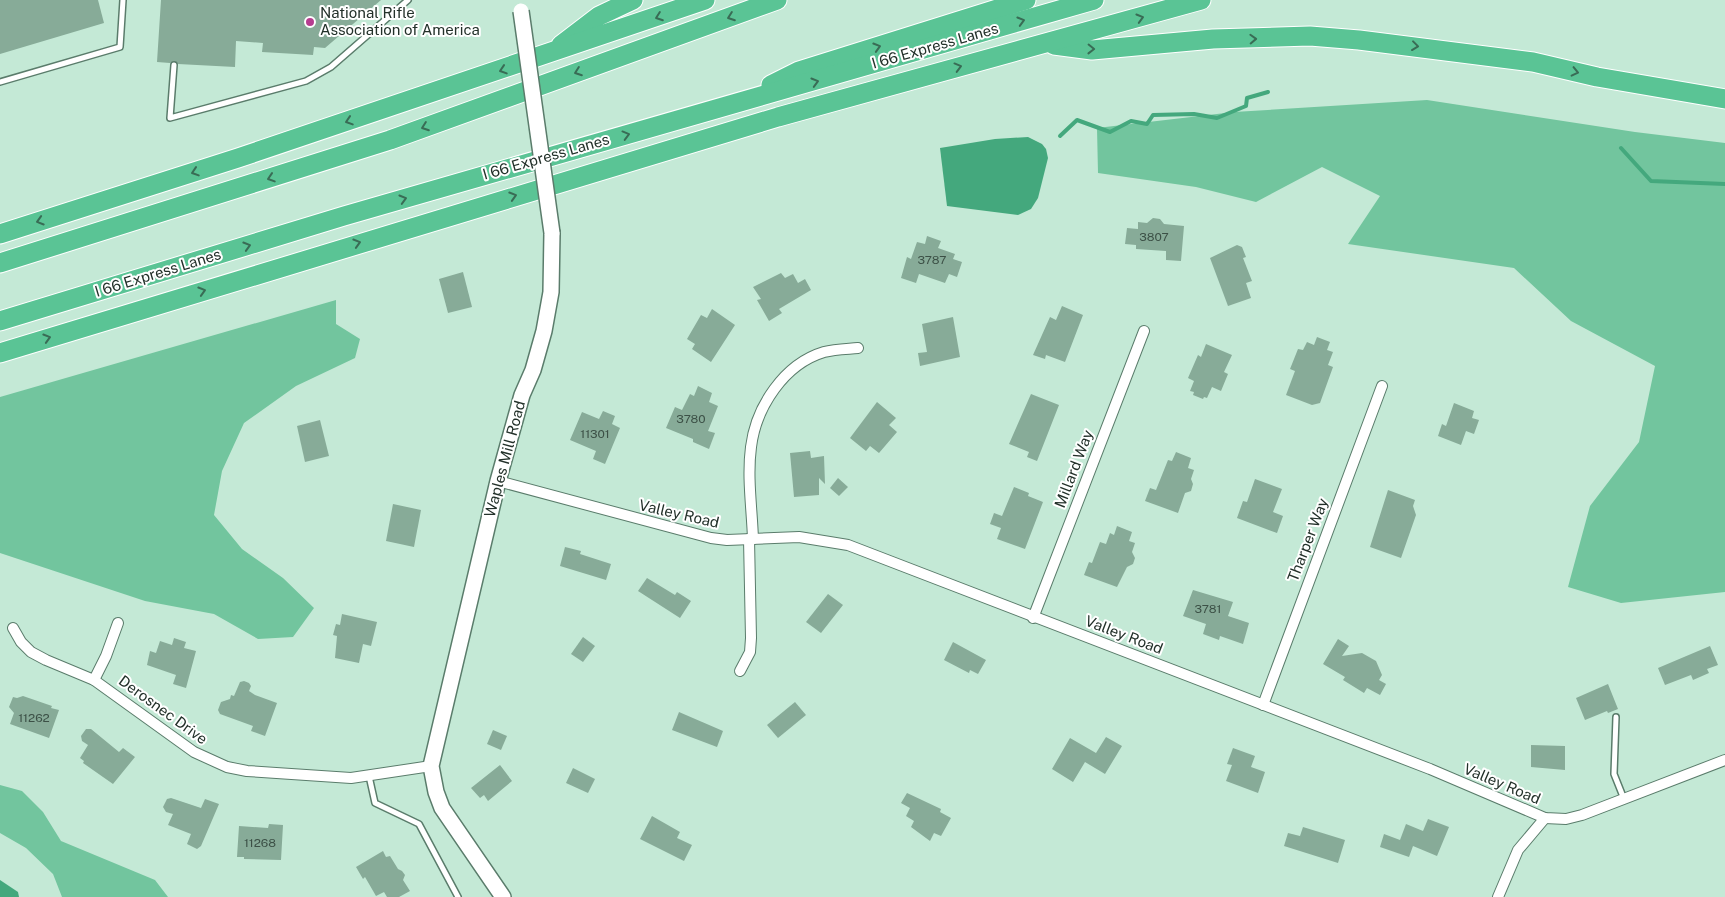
<svg xmlns="http://www.w3.org/2000/svg" width="1725" height="897" font-family="'Public Sans',sans-serif">
	<rect width="100%" height="100%" fill="#c4e9d6"/>
	<!-- green -->
	<g fill="#72c59e">
		<polygon points="1427,100 1635,132 1725,143 1725,592 1621,603 1568,587 1590,506 1639,442 1655,366 1571,321 1514,268 1348,244 1380,196 1322,167 1256,202 1196,187 1098,173 1097,128 1234,112"/>
		<polygon points="336,300 336,324 360,339 355,358 296,386 244,423 222,471 214,515 242,549 283,578 314,608 293,637 258,639 214,614 145,601 0,553 0,397"/>
		<polygon points="0,785 22,791 43,812 61,841 155,880 168,897 62,897 53,874 26,848 0,833"/>
	</g>
	<!-- water -->
	<g fill="#44a87d">
		<polygon points="1028,137 1042,144 1046,149 1048,158 1038,198 1031,209 1018,215 947,206 940,148 995,139"/>
		<polygon points="0,880 18,892 19,897 0,897"/>
	</g>
	<g fill="none" stroke-linecap="round" stroke-linejoin="round">
		<!-- stream -->
		<g stroke="#44a87d" stroke-width="4">
			<polyline points="1060,136 1077,120 1110,132 1131,121 1147,124 1153,115 1194,114 1217,118 1246,106 1247,98 1268,92"/>
			<polyline points="1621,148 1651,181 1725,184"/>
		</g>
	</g>
	<!-- building -->
	<g fill="#87ab98">
		<polygon points="0,0 98,0 104,23 0,54"/>
		<polygon points="161,0 381,0 325,48 314,47 313,55 262,52 263,43 236,41 235,67 178,64 174,61 170,63 157,62"/>
		<polygon points="1153,218 1160,219 1164,224 1184,226 1181,261 1166,260 1166,251 1136,249 1136,245 1125,244 1127,228 1138,229 1138,222 1147,223"/>
		<polygon points="927,236 941,241 938,248 955,254 953,259 962,262 957,277 949,274 945,283 919,274 916,283 901,278 907,257 911,259 917,242 925,244"/>
		<polygon points="1237,245 1242,247 1246,257 1243,258 1252,281 1246,283 1251,298 1228,306 1210,258"/>
		<polygon points="463,272 472,307 448,313 439,279"/>
		<polygon points="781,273 785,278 793,274 798,283 805,279 811,290 779,309 782,313 769,321 757,300 761,299 753,287"/>
		<polygon points="1062,306 1083,315 1065,362 1046,355 1045,359 1033,355 1050,317 1056,320"/>
		<polygon points="712,309 735,325 711,362 692,349 695,344 687,339 701,315 707,318"/>
		<polygon points="953,317 960,357 920,366 918,353 927,352 922,324"/>
		<polygon points="1317,337 1330,342 1327,350 1333,352 1328,365 1333,367 1320,403 1312,405 1286,395 1295,371 1290,369 1298,349 1303,350 1307,342 1314,345"/>
		<polygon points="1206,344 1232,355 1224,372 1228,374 1221,391 1212,387 1207,398 1204,397 1203,399 1193,395 1194,392 1190,391 1194,381 1188,378 1198,355 1201,357"/>
		<polygon points="698,386 712,393 709,402 718,406 708,431 715,433 709,449 693,442 693,439 666,428 675,407 682,410 690,394 694,396"/>
		<polygon points="1031,394 1059,405 1037,461 1027,457 1029,452 1009,444"/>
		<polygon points="877,402 896,418 889,425 897,432 879,453 870,446 866,451 850,438"/>
		<polygon points="1454,403 1474,411 1472,418 1479,420 1474,434 1466,431 1461,445 1438,436 1442,424 1446,426"/>
		<polygon points="603,411 615,416 612,424 620,428 605,464 593,459 596,451 570,440 582,412 599,419"/>
		<polygon points="320,420 329,456 305,462 297,426"/>
		<polygon points="810,451 811,458 824,456 825,484 819,478 819,495 794,497 790,453"/>
		<polygon points="1176,452 1191,458 1188,468 1194,470 1191,479 1193,484 1191,491 1185,493 1178,513 1145,501 1150,488 1156,490 1168,460 1172,461"/>
		<polygon points="838,478 848,487 839,496 830,488"/>
		<polygon points="1255,479 1282,489 1273,512 1283,516 1277,533 1237,518 1243,501 1247,502"/>
		<polygon points="1014,487 1029,493 1028,496 1043,502 1025,549 997,539 1001,528 990,524 994,513 1002,516"/>
		<polygon points="1388,490 1415,500 1413,506 1416,515 1401,558 1370,547"/>
		<polygon points="393,504 421,510 414,547 386,541"/>
		<polygon points="1117,526 1132,532 1129,541 1135,543 1132,552 1135,558 1133,564 1127,567 1117,587 1084,575 1089,562 1092,563 1100,542 1106,544 1110,533 1114,535"/>
		<polygon points="565,547 581,551 580,554 611,564 606,580 560,566"/>
		<polygon points="647,578 675,595 677,592 691,601 680,618 638,591"/>
		<polygon points="1193,590 1233,602 1228,616 1249,623 1243,644 1220,636 1219,640 1203,634 1206,624 1183,616"/>
		<polygon points="828,594 843,605 821,633 806,622"/>
		<polygon points="342,614 377,622 371,646 363,644 359,663 335,658 337,636 333,635 336,624 340,625"/>
		<polygon points="583,637 595,646 583,662 571,654"/>
		<polygon points="174,638 186,642 184,648 196,651 186,688 173,684 176,675 147,665 150,651 156,653 160,641 172,645"/>
		<polygon points="1338,639 1349,646 1342,656 1362,653 1376,661 1382,675 1379,680 1386,684 1380,695 1367,688 1364,693 1343,680 1345,677 1323,664"/>
		<polygon points="953,642 986,660 978,674 970,670 969,673 944,660"/>
		<polygon points="1710,646 1718,665 1707,669 1709,673 1693,680 1691,675 1665,685 1658,668"/>
		<polygon points="244,681 249,683 251,686 249,691 255,695 277,703 265,736 251,731 253,726 220,714 218,710 221,702 230,699 231,695 234,696 240,682"/>
		<polygon points="1608,684 1618,709 1608,713 1607,711 1585,720 1576,698"/>
		<polygon points="23,696 52,706 51,708 59,710 49,738 10,724 14,713 9,707 13,697 17,698"/>
		<polygon points="795,702 806,715 778,738 767,725"/>
		<polygon points="679,712 723,731 717,747 672,730"/>
		<polygon points="86,729 91,729 119,752 123,748 135,757 113,784 83,763 84,761 80,758 88,745 82,741 81,736"/>
		<polygon points="493,730 507,736 501,750 487,744"/>
		<polygon points="1106,737 1122,746 1105,774 1085,762 1073,782 1052,769 1070,738 1096,753"/>
		<polygon points="1531,745 1565,746 1565,770 1531,767"/>
		<polygon points="1233,748 1255,756 1251,767 1265,772 1258,793 1226,781 1232,765 1227,764"/>
		<polygon points="500,765 512,781 488,801 484,795 480,798 471,788"/>
		<polygon points="573,768 595,779 588,793 566,783"/>
		<polygon points="907,793 941,809 940,812 951,818 941,836 934,833 930,841 911,827 914,821 906,816 910,808 901,803"/>
		<polygon points="171,798 201,808 205,799 219,804 201,846 197,849 187,844 191,834 168,825 173,814 166,812 163,807 167,799"/>
		<polygon points="652,816 680,832 677,838 692,845 684,861 640,839"/>
		<polygon points="1428,819 1449,827 1437,856 1413,846 1409,857 1380,847 1384,834 1400,840 1406,824 1423,831"/>
		<polygon points="269,824 283,825 281,860 244,859 244,857 237,857 239,826 268,828"/>
		<polygon points="1303,827 1345,840 1338,863 1284,846 1288,833 1300,836"/>
		<polygon points="383,851 386,857 390,856 398,869 402,871 405,875 403,880 410,891 399,897 387,897 384,892 376,896 365,877 363,879 356,867"/>
	</g>
	<g fill="none" stroke-linecap="round" stroke-linejoin="round">
		<defs>
			<g id="service">
				<polyline points="174,65 170,118 306,81 331,67 408,0"/>
				<polyline points="0,82 120,47 123,0"/>
				<polyline points="1616,717 1614,774 1624,799"/>
				<polyline points="369,776 375,803 419,824 458,897"/>
			</g>
			<g id="minor">
				<polyline points="498,481 711,538 727,540 799,537 848,545 1430,769 1545,818 1566,819 1582,815 1725,760"/>
				<path d="M 753,539 C 752,509 747,477 751,447 C 756,407 784,364 824,352 C 835,349 847,349 858,348"/>
				<polyline points="1033,618 1144,331"/>
				<polyline points="13,628 21,642 31,652 46,660 94,680 194,752 227,767 247,771 351,778 431,766"/>
				<polyline points="740,671 750,652 751,638 749,539"/>
				<polyline points="94,680 106,656 118,623"/>
				<polyline points="1263,705 1382,386"/>
				<polyline points="1498,897 1518,850 1545,818"/>
			</g>
			<polyline id="secondary" points="503,897 442,808 436,792 431,766 498,481 522,395 533,370 544,331 551,292 552,233"/>
			<g id="motorway">
				<polyline points="561,45 599,16 633,0"/>
				<polyline points="1054,45 1092,50 1213,39 1310,36 1359,40 1533,62 1597,77 1725,99"/>
				<polyline points="771,85 799,71 1026,0"/>
				<polyline points="0,234 238,158 705,0"/>
				<polyline points="0,263 390,140 777,0"/>
				<polyline points="0,321 344,216 1094,0"/>
				<polyline points="0,353 778,117 1201,0"/>
			</g>
		</defs>
		<!-- service casing -->
		<use href="#service" stroke="#5a7c6b" stroke-width="8"/>
		<!-- minor casing -->
		<use href="#minor" stroke="#5a7c6b" stroke-width="12"/>
		<!-- secondary casing -->
		<use href="#secondary" stroke="#5a7c6b" stroke-width="18"/>
		<!-- motorway casing -->
		<use href="#motorway" stroke="#fff" stroke-width="21"/>
		<!-- service -->
		<use href="#service" stroke="#fff" stroke-width="5"/>
		<!-- minor -->
		<use href="#minor" stroke="#fff" stroke-width="10"/>
		<!-- secondary -->
		<use href="#secondary" stroke="#fff" stroke-width="15"/>
		<!-- motorway -->
		<use href="#motorway" stroke="#5ac495" stroke-width="19"/>
		<defs>
			<polyline id="secondary-bridge" points="521,11 552,233"/>
		</defs>
		<!-- secondary-bridge casing -->
		<use href="#secondary-bridge" stroke="#5a7c6b" stroke-width="18" stroke-linecap="butt"/>
		<!-- secondary-bridge -->
		<use href="#secondary-bridge" stroke="#fff" stroke-width="15"/>
	</g>
	<!-- one-way arrows -->
	<defs><path id="oneway-chevron" d="M-2-3.5L2.5 0L-2 3.5" fill="none" stroke-width="1.6" stroke-linecap="round" stroke-linejoin="round" transform="scale(1.25)"/></defs>
	<g stroke="#396c55">
		<use href="#oneway-chevron" transform="translate(659 17) rotate(160)"/>
		<use href="#oneway-chevron" transform="translate(731 17) rotate(160)"/>
		<use href="#oneway-chevron" transform="translate(1140 18) rotate(-16)"/>
		<use href="#oneway-chevron" transform="translate(1021 21) rotate(-16)"/>
		<use href="#oneway-chevron" transform="translate(1253 39) rotate(-2)"/>
		<use href="#oneway-chevron" transform="translate(1415 46) rotate(7)"/>
		<use href="#oneway-chevron" transform="translate(877 47) rotate(-17)"/>
		<use href="#oneway-chevron" transform="translate(1091 49) rotate(1)"/>
		<use href="#oneway-chevron" transform="translate(958 67) rotate(-15)"/>
		<use href="#oneway-chevron" transform="translate(503 70) rotate(162)"/>
		<use href="#oneway-chevron" transform="translate(578 72) rotate(160)"/>
		<use href="#oneway-chevron" transform="translate(1575 72) rotate(13)"/>
		<use href="#oneway-chevron" transform="translate(815 82) rotate(-16)"/>
		<use href="#oneway-chevron" transform="translate(349 121) rotate(162)"/>
		<use href="#oneway-chevron" transform="translate(425 127) rotate(160)"/>
		<use href="#oneway-chevron" transform="translate(626 135) rotate(-15)"/>
		<use href="#oneway-chevron" transform="translate(195 172) rotate(162)"/>
		<use href="#oneway-chevron" transform="translate(271 178) rotate(162)"/>
		<use href="#oneway-chevron" transform="translate(513 196) rotate(-17)"/>
		<use href="#oneway-chevron" transform="translate(403 199) rotate(-16)"/>
		<use href="#oneway-chevron" transform="translate(40 221) rotate(163)"/>
		<use href="#oneway-chevron" transform="translate(357 243) rotate(-17)"/>
		<use href="#oneway-chevron" transform="translate(247 246) rotate(-17)"/>
		<use href="#oneway-chevron" transform="translate(202 291) rotate(-17)"/>
		<use href="#oneway-chevron" transform="translate(47 338) rotate(-17)"/>
	</g>
	<!-- markers -->
	<circle fill="#b63d90" stroke="#fff" stroke-width="2" cx="310" cy="22" r="5"/>
	<g text-anchor="middle" stroke-width="4" stroke-linejoin="round" paint-order="stroke">
		<!-- number labels -->
		<g font-size="12" fill="#3c5046">
			<text x="1154" y="241">3807</text>
			<text x="932" y="264">3787</text>
			<text x="691" y="423">3780</text>
			<text x="595" y="438">11301</text>
			<text x="1208" y="613">3781</text>
			<text x="34" y="722">11262</text>
			<text x="260" y="847">11268</text>
		</g>
		<!-- poi labels -->
		<g font-size="15" fill="#23312a" stroke="#fff" text-anchor="start">
			<text x="320" y="18">National Rifle<tspan x="320" dy="17">Association of America</tspan></text>
		</g>
		<!-- street labels -->
		<g font-size="15" fill="#23312a" stroke="#fff">
			<text transform="translate(935 46) rotate(-16)" y="5">I 66 Express Lanes</text>
			<text transform="translate(546 157) rotate(-16)" y="5">I 66 Express Lanes</text>
			<text transform="translate(158 273) rotate(-17)" y="5">I 66 Express Lanes</text>
			<text transform="translate(505 459) rotate(-75)" y="5">Waples Mill Road</text>
			<text transform="translate(1074 469) rotate(-69)" y="5">Millard Way</text>
			<text transform="translate(679 514) rotate(13)" y="5">Valley Road</text>
			<text transform="translate(1308 540) rotate(-69)" y="5">Tharper Way</text>
			<text transform="translate(1124 635) rotate(21)" y="5">Valley Road</text>
			<text transform="translate(163 710) rotate(36)" y="5">Derosnec Drive</text>
			<text transform="translate(1502 784) rotate(23)" y="5">Valley Road</text>
		</g>
	</g>
</svg>
